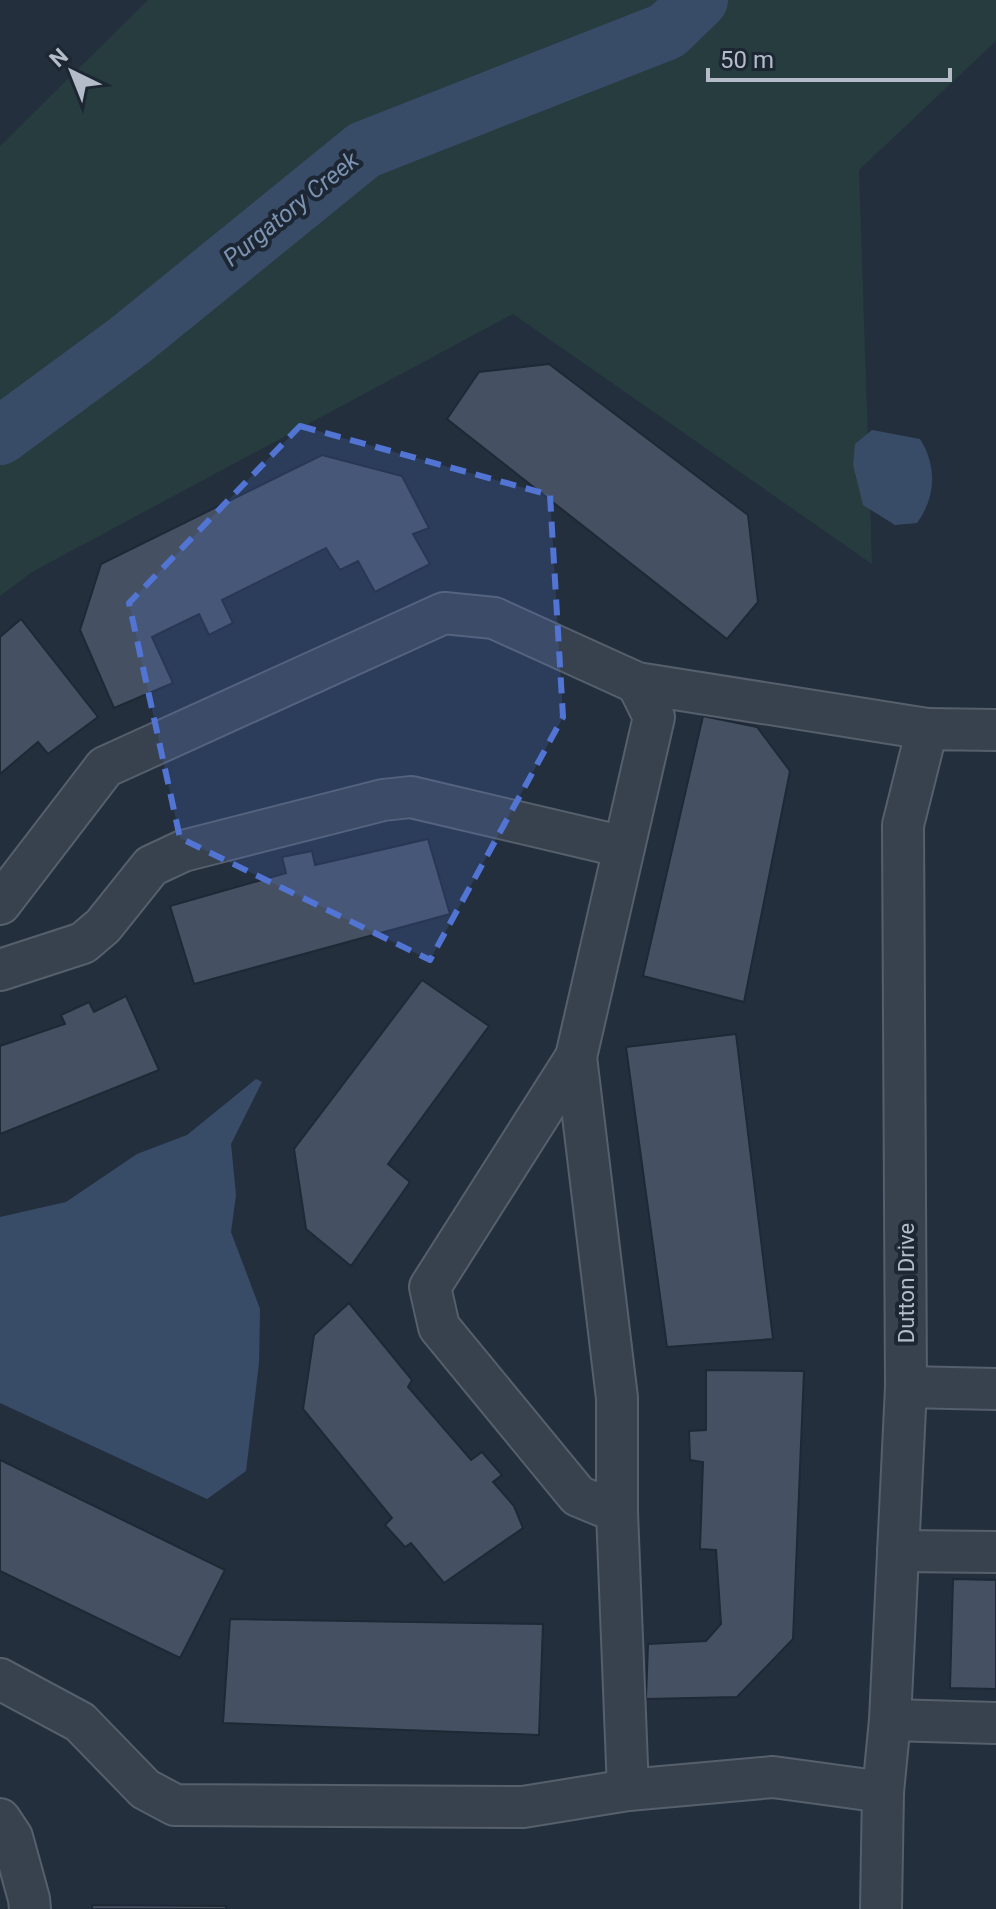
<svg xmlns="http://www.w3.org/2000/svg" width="996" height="1909" font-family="Roboto,sans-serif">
	<rect width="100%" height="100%" fill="#242f3e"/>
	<!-- green -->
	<polygon fill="#263c3f" points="148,0 996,0 996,41 859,170 872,564 513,314 32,572 0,596 0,146"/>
	<!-- water -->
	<g fill="#394c67">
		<path d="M 872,430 L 920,439 C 937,466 936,497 917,523 L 895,525 L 863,505 L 853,465 L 855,444 Z"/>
		<polygon points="256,1079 262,1082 231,1144 236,1195 231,1232 260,1309 259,1363 246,1471 207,1499 0,1403 0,1217 66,1202 137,1154 187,1135"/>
	</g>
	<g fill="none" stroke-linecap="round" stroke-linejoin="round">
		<!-- river -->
		<polyline stroke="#394c67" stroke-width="58" points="0,436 129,341 364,150 667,31 699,0"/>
	</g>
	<!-- building -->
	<g fill="#455162" stroke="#1f2835" stroke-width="2">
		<polygon points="549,364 748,515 758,602 727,639 447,419 479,372"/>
		<polygon points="322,455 402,476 429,528 413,534 430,564 375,592 358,561 340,570 326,548 222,600 233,623 209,635 199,614 152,637 173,683 114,708 80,630 101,564"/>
		<polygon points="21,619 98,717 48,754 38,742 0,774 0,637"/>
		<polygon points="703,716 757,727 790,771 744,1002 643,976"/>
		<polygon points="428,839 450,914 194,984 170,906 286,873 282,857 312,851 315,865"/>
		<polygon points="422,980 489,1026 388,1164 410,1182 351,1266 306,1229 294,1149"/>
		<polygon points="126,996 159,1070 0,1134 0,1046 65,1024 61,1015 89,1002 94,1012"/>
		<polygon points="736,1034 773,1339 667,1347 626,1047"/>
		<polygon points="349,1303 412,1380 408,1387 471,1460 482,1452 502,1475 493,1482 514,1506 523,1528 444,1583 411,1543 405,1547 385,1525 392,1518 303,1409 314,1335"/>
		<polygon points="706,1370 804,1371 793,1639 737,1697 646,1699 648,1644 706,1641 721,1624 716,1550 700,1549 703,1462 690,1460 689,1431 706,1430"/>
		<polygon points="0,1460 225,1570 180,1658 0,1571"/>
		<polygon points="953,1579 996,1580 996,1689 950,1688"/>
		<polygon points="230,1619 543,1624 539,1735 223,1723"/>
		<polygon points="92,1905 226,1906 226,1909 92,1909"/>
	</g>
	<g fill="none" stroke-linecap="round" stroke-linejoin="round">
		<defs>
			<g id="minor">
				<polyline points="0,904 105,767 444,613 494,618 637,683 927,729"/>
				<polyline points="0,970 83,943 103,926 151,866 183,851 383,800 411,797 624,847"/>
				<polyline points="576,1057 430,1287 439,1327 578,1496 617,1512"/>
				<polyline points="906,1387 996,1389"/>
				<polyline points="898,1551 996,1552"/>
				<polyline points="0,1679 80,1722 145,1789 175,1805 523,1807 628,1790 773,1777 883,1792"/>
				<polyline points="890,1720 996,1723"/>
				<polyline points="628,1790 617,1512 617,1398 576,1057 654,717 637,683"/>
				<polyline points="0,1819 12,1837 29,1899 30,1909"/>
				<polyline points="881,1909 883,1792 890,1720 906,1387 903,825 927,729 996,730"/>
			</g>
		</defs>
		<!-- minor casing -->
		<use href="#minor" stroke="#565f6c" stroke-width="44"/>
		<!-- minor -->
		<use href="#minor" stroke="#38414e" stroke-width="40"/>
	</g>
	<!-- marked area -->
	<path fill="#5274d3" fill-opacity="0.2" stroke="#5274d3" stroke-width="6" stroke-dasharray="16 10" stroke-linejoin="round" d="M 300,426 L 550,495 L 563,717 L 430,960 L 180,838 L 129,603 Z"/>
	<g text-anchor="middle" stroke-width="8" stroke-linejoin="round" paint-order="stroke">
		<!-- street labels -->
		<g font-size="22" fill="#b4bcc9" stroke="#1d2633">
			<text transform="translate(906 1283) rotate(-90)" y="8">Dutton Drive</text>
		</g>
		<!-- water labels -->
		<g font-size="24" font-style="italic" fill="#7c92b1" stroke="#1d2633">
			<text transform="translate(291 209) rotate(-39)" y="8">Purgatory Creek</text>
		</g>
	</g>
	<!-- north arrow -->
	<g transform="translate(72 72) rotate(317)" stroke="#1d2633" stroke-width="6" paint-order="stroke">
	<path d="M0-6L14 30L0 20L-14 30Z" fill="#b4bcc9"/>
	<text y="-12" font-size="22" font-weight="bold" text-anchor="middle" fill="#b4bcc9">N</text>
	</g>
	<!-- scale -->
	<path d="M708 68v12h242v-12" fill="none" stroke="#b4bcc9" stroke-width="4"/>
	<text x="720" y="68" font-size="24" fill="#b4bcc9" stroke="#1d2633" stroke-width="6" paint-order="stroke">50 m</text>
</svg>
